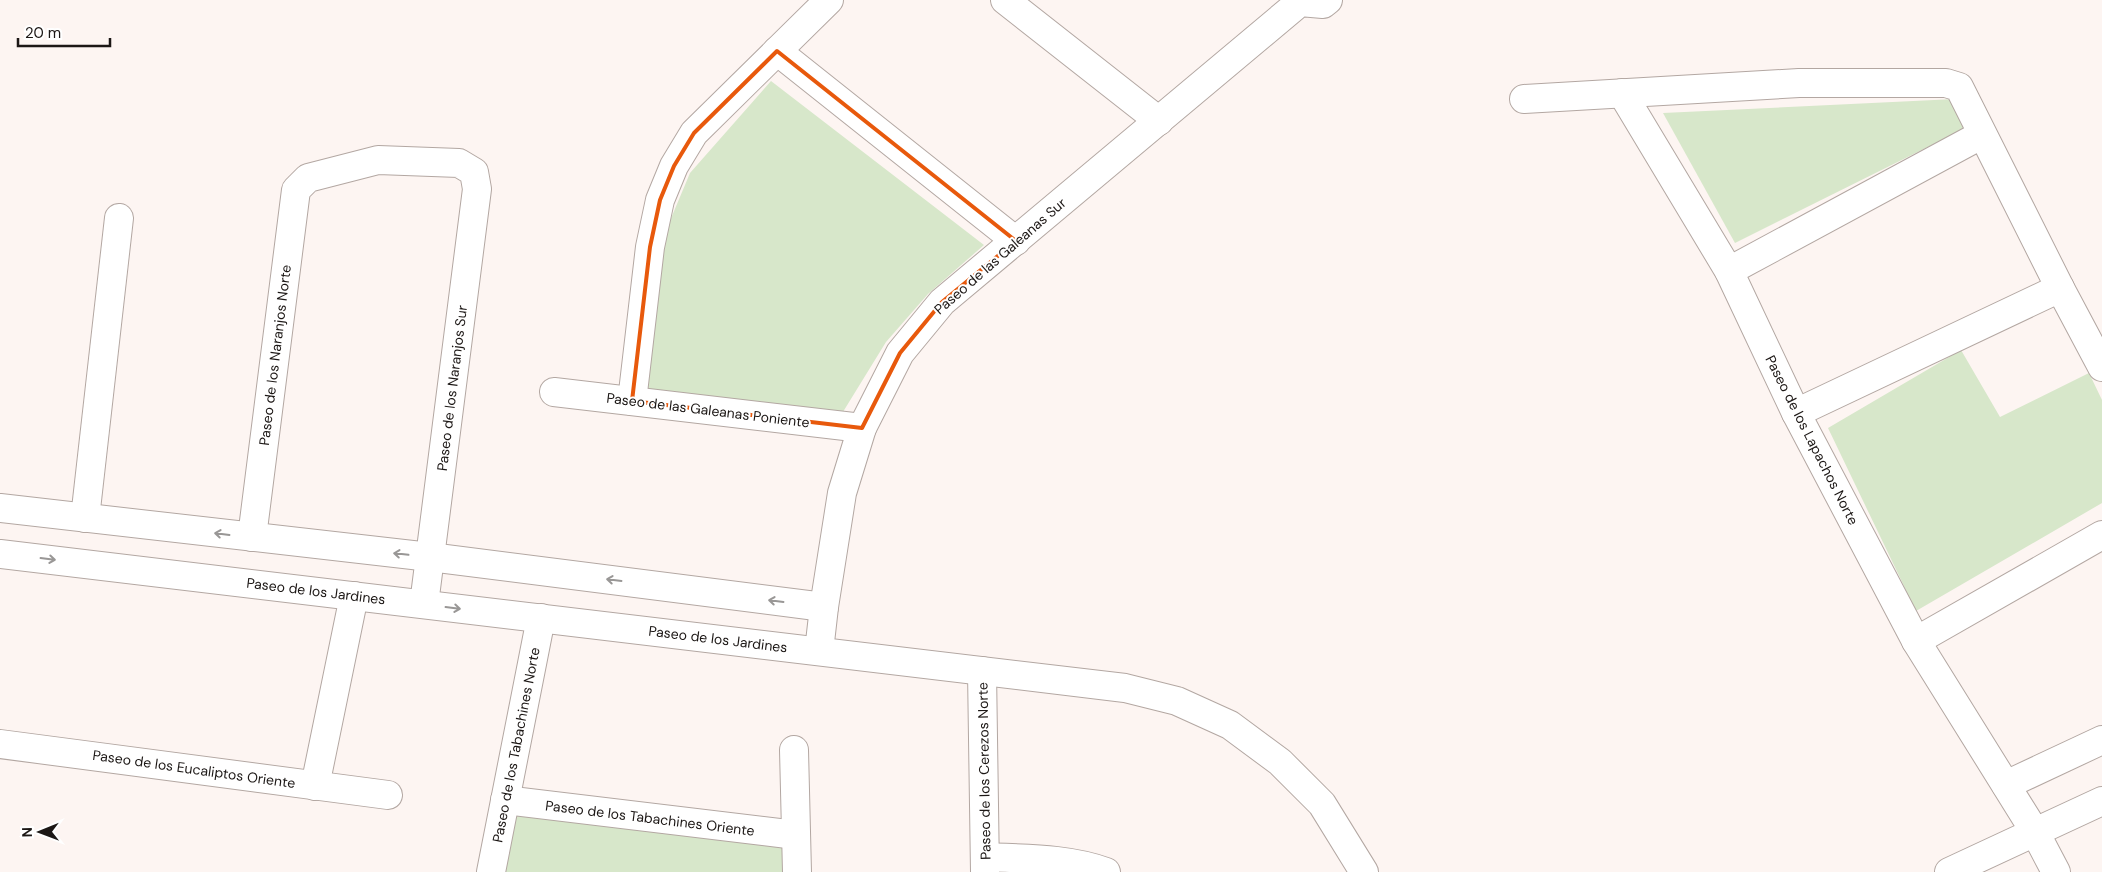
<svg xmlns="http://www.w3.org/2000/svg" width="2102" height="872" font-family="'DM Sans',sans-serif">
	<rect width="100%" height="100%" fill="#fdf5f2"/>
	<!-- green -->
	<g fill="#d7e7ca">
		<polygon points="771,81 984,245 928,294 886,342 838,420 643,393 659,247 690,173"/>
		<polygon points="1955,99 1968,127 1735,243 1663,113"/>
		<polygon points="1961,350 2000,417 2089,373 2102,400 2102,503 1916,611 1828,428"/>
		<polygon points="505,800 796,835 797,872 491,872"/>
	</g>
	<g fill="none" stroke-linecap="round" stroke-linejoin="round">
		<defs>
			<g id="minor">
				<polyline points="1005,0 1159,121"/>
				<polyline points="777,51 1016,241"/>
				<polyline points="1622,93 1729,271 1796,413 1916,641 2035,832 2056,872"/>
				<polyline points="1524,99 1799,83 1946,83 1959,87 2060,288 2102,367"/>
				<polyline points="1729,271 1981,135"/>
				<polyline points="554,392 862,428"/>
				<polyline points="632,401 650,247 660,200 674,166 694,133 829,0"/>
				<polyline points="1796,413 2060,288"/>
				<polyline points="0,508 430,557 824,607"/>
				<polyline points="85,518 119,218"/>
				<polyline points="252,537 296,190 308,178 378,160 459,163 474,172 477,189 424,604"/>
				<polyline points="0,554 1125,688 1177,701 1230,725 1280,762 1322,804 1364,872"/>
				<polyline points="1916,641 2102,535"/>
				<polyline points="819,651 824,607 842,493 862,428 900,353 942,302 1300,2 1323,4 1328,0"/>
				<polyline points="982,671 985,872"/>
				<polyline points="0,744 388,795"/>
				<polyline points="794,750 797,872"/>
				<polyline points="2006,785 2102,740"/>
				<polyline points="315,786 354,596"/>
				<polyline points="505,800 796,835"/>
				<path d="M 985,857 C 1025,859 1068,858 1106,872"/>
				<polyline points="491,872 541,618"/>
				<polyline points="1949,872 2102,801"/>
			</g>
		</defs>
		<!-- minor casing -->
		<use href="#minor" stroke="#b3a7a2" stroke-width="30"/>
		<!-- minor -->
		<use href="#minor" stroke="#fff" stroke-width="28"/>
	</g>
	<!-- one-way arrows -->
	<defs><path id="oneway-shaft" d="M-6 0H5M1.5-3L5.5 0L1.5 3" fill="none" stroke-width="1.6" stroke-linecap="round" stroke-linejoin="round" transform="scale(1.25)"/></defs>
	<g stroke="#999796">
		<use href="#oneway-shaft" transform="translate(222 534) rotate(-173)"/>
		<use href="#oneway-shaft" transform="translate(401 554) rotate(-174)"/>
		<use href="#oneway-shaft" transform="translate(48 559) rotate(7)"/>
		<use href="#oneway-shaft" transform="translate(614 580) rotate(-173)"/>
		<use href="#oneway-shaft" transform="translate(776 601) rotate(-173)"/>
		<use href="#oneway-shaft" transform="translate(453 608) rotate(7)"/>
	</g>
	<!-- marked area -->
	<path fill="none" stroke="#e8590c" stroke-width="4" stroke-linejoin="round" d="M 777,51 L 1016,241 L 942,302 L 900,353 L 862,428 L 632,401 L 650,247 L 660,200 L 674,166 L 694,133 Z"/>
	<g text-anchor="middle" stroke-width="4" stroke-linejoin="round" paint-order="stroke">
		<!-- street labels -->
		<g font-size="14" fill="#1c1715" stroke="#fff">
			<text transform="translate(1000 256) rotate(-41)" y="5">Paseo de las Galeanas Sur</text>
			<text transform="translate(275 355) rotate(-83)" y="5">Paseo de los Naranjos Norte</text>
			<text transform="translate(452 388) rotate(-83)" y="5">Paseo de los Naranjos Sur</text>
			<text transform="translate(708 410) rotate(7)" y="5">Paseo de las Galeanas Poniente</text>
			<text transform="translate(1812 440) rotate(63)" y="5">Paseo de los Lapachos Norte</text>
			<text transform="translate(316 591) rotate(7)" y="5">Paseo de los Jardines</text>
			<text transform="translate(718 639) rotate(7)" y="5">Paseo de los Jardines</text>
			<text transform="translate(516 745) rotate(-79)" y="5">Paseo de los Tabachines Norte</text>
			<text transform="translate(194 769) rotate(8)" y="5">Paseo de los Eucaliptos Oriente</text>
			<text transform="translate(984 771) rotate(-91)" y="5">Paseo de los Cerezos Norte</text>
			<text transform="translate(650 818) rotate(7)" y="5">Paseo de los Tabachines Oriente</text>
		</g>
	</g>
	<!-- north arrow -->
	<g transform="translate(40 832) rotate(269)" stroke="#ffffff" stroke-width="4" paint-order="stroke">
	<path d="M0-4L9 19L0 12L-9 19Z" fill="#1c1715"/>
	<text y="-8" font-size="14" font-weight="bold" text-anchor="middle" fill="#1c1715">N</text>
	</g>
	<!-- scale -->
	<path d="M18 38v8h92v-8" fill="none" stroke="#1c1715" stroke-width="2.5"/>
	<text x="25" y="38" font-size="15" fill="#1c1715" stroke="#ffffff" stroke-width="4" paint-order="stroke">20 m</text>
</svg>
